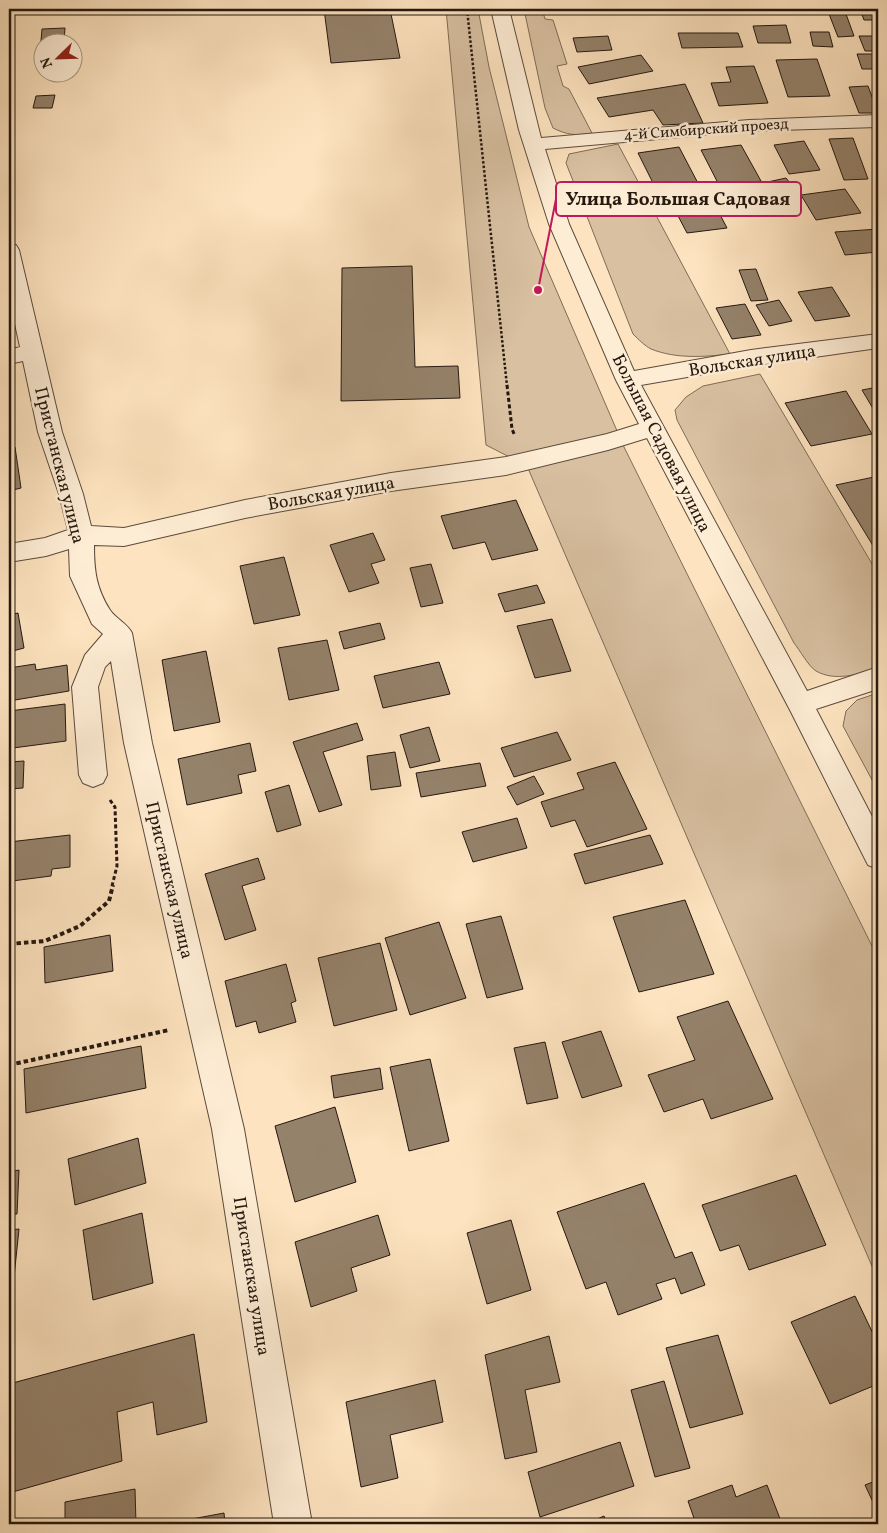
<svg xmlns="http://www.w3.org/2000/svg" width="887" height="1533" font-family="Vollkorn,serif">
	<rect width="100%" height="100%" fill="#fde3bf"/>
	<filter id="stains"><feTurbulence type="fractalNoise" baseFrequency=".004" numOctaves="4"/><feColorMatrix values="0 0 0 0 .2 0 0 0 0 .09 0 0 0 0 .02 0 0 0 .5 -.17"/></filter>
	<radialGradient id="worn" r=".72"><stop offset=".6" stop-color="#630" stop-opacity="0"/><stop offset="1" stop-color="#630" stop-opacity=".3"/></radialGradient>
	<!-- green -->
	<g fill="#d8c0a1" stroke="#7e6c58">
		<polygon points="446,9 478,9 489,67 529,227 624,447 878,958 878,1280 527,466 486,445"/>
		<path d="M 524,9 L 542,9 L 545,19 L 553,20 L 567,64 L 557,66 L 563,86 L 569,89 L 592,133 C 576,136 567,135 553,128 L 545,108 Z"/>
		<path d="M 618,144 L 730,354 C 704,357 676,359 651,349 C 645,346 638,339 633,334 L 566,163 L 569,154 Z"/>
		<path d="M 760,374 L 878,574 L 878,668 C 860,674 835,682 816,671 C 809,667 799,649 794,643 L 677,420 L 675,410 L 686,397 L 703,386 Z"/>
		<polygon points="878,693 878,791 843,726 846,711 857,700"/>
	</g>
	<!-- building -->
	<g fill="#95826b" stroke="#251810">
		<polygon points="324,9 390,9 400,58 331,63"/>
		<polygon points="565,9 601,9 589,9 590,13 566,13"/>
		<polygon points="860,9 878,9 878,20 864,20"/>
		<polygon points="829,14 846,14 854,36 838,37"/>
		<polygon points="786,25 791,43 758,43 753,26"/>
		<polygon points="65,28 64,42 42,42 42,52 40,52 42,29"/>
		<polygon points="810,32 829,32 833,47 813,46"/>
		<polygon points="678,33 738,33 743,47 682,48"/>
		<polygon points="608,36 612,50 577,52 573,38"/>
		<polygon points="859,36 873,36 878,51 865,51"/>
		<polygon points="857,54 878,54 878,69 862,69"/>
		<polygon points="641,55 653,71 589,84 578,67"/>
		<polygon points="817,59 830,96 788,97 776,60"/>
		<polygon points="754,66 768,103 719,106 711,83 731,82 726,67"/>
		<polygon points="685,84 703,123 663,125 653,110 609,117 597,98"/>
		<polygon points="868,86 878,113 859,113 849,87"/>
		<polygon points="55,95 52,108 33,108 36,96"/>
		<polygon points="853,138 868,179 844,180 829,139"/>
		<polygon points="804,141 820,170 789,174 774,145"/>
		<polygon points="741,145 761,181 720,187 701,150"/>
		<polygon points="679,147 700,187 658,193 638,153"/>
		<polygon points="786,178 797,192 750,202 740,188"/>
		<polygon points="845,189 861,213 816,220 801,195"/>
		<polygon points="716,207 727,228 687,233 676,212"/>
		<polygon points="878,229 878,252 845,255 835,232"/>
		<polygon points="412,266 415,367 458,366 460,398 341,401 342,268"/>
		<polygon points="756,269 768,300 751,301 739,270"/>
		<polygon points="832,287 850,316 815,321 798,292"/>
		<polygon points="779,300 792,321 769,326 756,305"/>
		<polygon points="745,304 761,335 732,339 716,308"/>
		<polygon points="878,387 878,417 862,390"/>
		<polygon points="846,391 872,434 811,446 785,403"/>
		<polygon points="15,447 21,488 9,491 9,448"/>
		<polygon points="874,477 878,485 878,548 875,549 836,485"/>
		<polygon points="516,500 538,550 492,560 485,542 453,549 441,516"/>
		<polygon points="373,533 385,560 371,564 379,583 349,592 330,545"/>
		<polygon points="284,557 300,615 254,624 240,566"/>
		<polygon points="431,564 443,603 421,607 410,568"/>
		<polygon points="537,585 545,603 505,612 498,594"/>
		<polygon points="18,613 24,648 9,652 9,615"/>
		<polygon points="552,619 571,671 535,678 517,626"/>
		<polygon points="380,623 385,639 344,649 339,632"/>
		<polygon points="327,640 339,690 289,700 278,648"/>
		<polygon points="206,651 220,722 174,731 162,660"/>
		<polygon points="439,662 450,694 383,708 374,676"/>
		<polygon points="35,664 36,670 67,665 69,691 9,701 9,668"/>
		<polygon points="65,704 66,741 13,748 13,736 9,737 9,711"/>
		<polygon points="357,723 363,740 323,752 342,805 319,812 293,742"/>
		<polygon points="429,727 440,761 410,768 400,735"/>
		<polygon points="557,732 571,760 514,777 501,748"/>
		<polygon points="250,743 256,771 238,775 242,793 187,805 178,759"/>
		<polygon points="395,752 401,786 371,790 367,756"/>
		<polygon points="24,761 23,788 9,789 9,762"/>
		<polygon points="615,762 647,829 587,847 575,820 551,827 541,802 584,789 577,773"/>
		<polygon points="480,763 486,786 421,797 416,773"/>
		<polygon points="534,776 544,794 517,805 507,787"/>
		<polygon points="289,785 301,825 277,832 265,792"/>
		<polygon points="517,818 527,848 473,862 462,832"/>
		<polygon points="70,835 70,867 52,869 51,876 12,881 12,866 9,866 9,842"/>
		<polygon points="650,835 663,864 585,884 574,854"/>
		<polygon points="258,858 265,879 242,886 256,930 225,940 205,874"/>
		<polygon points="685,900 714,974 639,992 613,917"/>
		<polygon points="501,916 523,989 487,998 466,924"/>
		<polygon points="439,922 466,998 410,1015 385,938"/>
		<polygon points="110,935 113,971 45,983 44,947"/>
		<polygon points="380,943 397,1010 334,1026 318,958"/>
		<polygon points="286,964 296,1001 291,1003 296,1022 259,1033 256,1021 236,1027 225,981"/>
		<polygon points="728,1001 773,1099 711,1119 703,1099 664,1112 648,1075 695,1060 677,1017"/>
		<polygon points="601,1031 622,1086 582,1098 562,1042"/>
		<polygon points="545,1042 558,1098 527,1104 514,1048"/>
		<polygon points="141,1046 146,1088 26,1113 24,1069"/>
		<polygon points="430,1059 449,1141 409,1151 390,1067"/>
		<polygon points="380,1068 383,1089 334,1098 331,1076"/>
		<polygon points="335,1107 356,1182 295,1202 275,1126"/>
		<polygon points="138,1138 146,1183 75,1205 68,1159"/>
		<polygon points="19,1170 17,1214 9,1214 9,1172"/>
		<polygon points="796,1175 826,1245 749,1270 739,1245 720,1251 702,1205"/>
		<polygon points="644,1183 675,1258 692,1252 705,1285 681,1294 675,1278 656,1284 662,1299 618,1315 606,1282 586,1289 557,1212"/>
		<polygon points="142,1213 153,1283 93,1300 83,1230"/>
		<polygon points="378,1215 390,1255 351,1268 357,1291 311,1307 295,1242"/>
		<polygon points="511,1220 531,1290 487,1304 467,1233"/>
		<polygon points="19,1229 13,1287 9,1287 9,1230"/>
		<polygon points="855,1296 878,1344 878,1384 830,1404 791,1322"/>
		<polygon points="12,1332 13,1365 9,1366 9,1333"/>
		<polygon points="194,1334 207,1422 157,1435 153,1402 117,1412 122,1461 9,1493 9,1384"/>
		<polygon points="718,1335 743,1414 690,1428 666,1348"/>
		<polygon points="549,1336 560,1382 525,1390 537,1452 505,1459 485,1355"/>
		<polygon points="435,1380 443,1422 390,1435 398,1478 361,1487 346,1402"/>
		<polygon points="664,1381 690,1468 655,1477 631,1390"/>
		<polygon points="620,1442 634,1486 540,1517 528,1472"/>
		<polygon points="878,1480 878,1513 865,1485"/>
		<polygon points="732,1485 736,1497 767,1485 782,1524 696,1524 688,1501"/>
		<polygon points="135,1489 136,1524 65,1524 65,1502"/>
		<polygon points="224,1513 225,1524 165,1524"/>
		<polygon points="604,1516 607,1524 586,1524"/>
	</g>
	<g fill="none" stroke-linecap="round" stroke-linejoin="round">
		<defs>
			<path id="minor" d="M 491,9 L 509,9 L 541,138 L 749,120 L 878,115 L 878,127 L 749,131 L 545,149 L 569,224 L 634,371 L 751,350 L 878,334 L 878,348 L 751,366 L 641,385 L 807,691 L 878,667 L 878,689 L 816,709 L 878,828 L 878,869 L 868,865 L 791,712 L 647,438 L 608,450 L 506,475 L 391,491 L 245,518 L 124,546 L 94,545 C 94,570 96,588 110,610 C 116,619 127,623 132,633 L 152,743 L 244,1129 L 312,1524 L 274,1524 L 212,1129 L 124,743 L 111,661 L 105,667 L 98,687 L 107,775 L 103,783 L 93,787 L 83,783 L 79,775 L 72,687 L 85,655 L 103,634 L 92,624 L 70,576 L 69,549 L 46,556 L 9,562 L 9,544 L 45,538 L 68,530 L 59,494 L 38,432 L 23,361 L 9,364 L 9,350 L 20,347 L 9,296 L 9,243 L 16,245 L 19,250 L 62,432 L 83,494 L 91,526 L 124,528 L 245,500 L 391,473 L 506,457 L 607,434 L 639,424 L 616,380 L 549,224 L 519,130 Z"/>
		</defs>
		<!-- minor casing -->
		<use href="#minor" stroke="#5b4b3c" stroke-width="2"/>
		<!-- path-far2 -->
		<polyline stroke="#251810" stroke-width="2.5" stroke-dasharray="2.5 2" stroke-linecap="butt" points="467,9 507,386"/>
		<!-- path-far1 -->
		<g stroke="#251810" stroke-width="3" stroke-dasharray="4 2.5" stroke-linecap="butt">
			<polyline points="507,385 512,429 515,436"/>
			<polyline points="110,800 115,807 117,866 112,886"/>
		</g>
		<!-- path -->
		<g stroke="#251810" stroke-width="4" stroke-dasharray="4.5 3" stroke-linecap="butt">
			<polyline points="9,944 45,941 80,926 109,901 113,885"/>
			<polyline points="9,1065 169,1030"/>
		</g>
		<!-- minor -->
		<use href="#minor" fill="#feedd5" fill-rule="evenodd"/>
	</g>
	<g text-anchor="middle" stroke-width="5" stroke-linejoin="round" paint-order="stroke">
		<!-- far-street labels -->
		<g font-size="15" fill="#251810" stroke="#feedd5">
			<text transform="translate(706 129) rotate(-4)" y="5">4-й Симбирский проезд</text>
		</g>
		<!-- street labels -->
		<g font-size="18" fill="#251810" stroke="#feedd5">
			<text transform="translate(752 360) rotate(-9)" y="6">Вольская улица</text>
			<text transform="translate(662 443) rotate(63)" y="6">Большая Садовая улица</text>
			<text transform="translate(60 465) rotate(76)" y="6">Пристанская улица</text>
			<text transform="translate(331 493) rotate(-10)" y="6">Вольская улица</text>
			<text transform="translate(170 880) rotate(77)" y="6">Пристанская улица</text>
			<text transform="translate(252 1276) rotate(81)" y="6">Пристанская улица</text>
		</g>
	</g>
	<!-- callouts -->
	<path fill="none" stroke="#c2185b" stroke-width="2" d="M538 290L556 199"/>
	<circle fill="#c2185b" stroke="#feedd5" stroke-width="2" cx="538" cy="290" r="5"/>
	<rect fill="#feedd5" stroke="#c2185b" stroke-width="2" x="556" y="182" width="245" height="34" rx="5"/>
	<g font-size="19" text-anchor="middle" font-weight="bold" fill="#251810">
		<text x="678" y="205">Улица Большая Садовая</text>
	</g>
	<!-- margin -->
	<rect width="887" height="1533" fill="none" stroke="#fde3bf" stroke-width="30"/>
	<rect x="10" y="10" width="867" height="1513" fill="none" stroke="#251810" stroke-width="2.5"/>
	<rect x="15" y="15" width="857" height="1503" fill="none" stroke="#251810"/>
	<!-- north arrow -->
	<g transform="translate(58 58) rotate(247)"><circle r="24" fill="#feedd5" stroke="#a79886"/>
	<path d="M0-4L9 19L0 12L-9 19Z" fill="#8f2418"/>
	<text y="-8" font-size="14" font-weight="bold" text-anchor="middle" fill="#251810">N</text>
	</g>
	<rect width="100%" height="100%" filter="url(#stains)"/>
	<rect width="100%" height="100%" fill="url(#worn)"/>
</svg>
